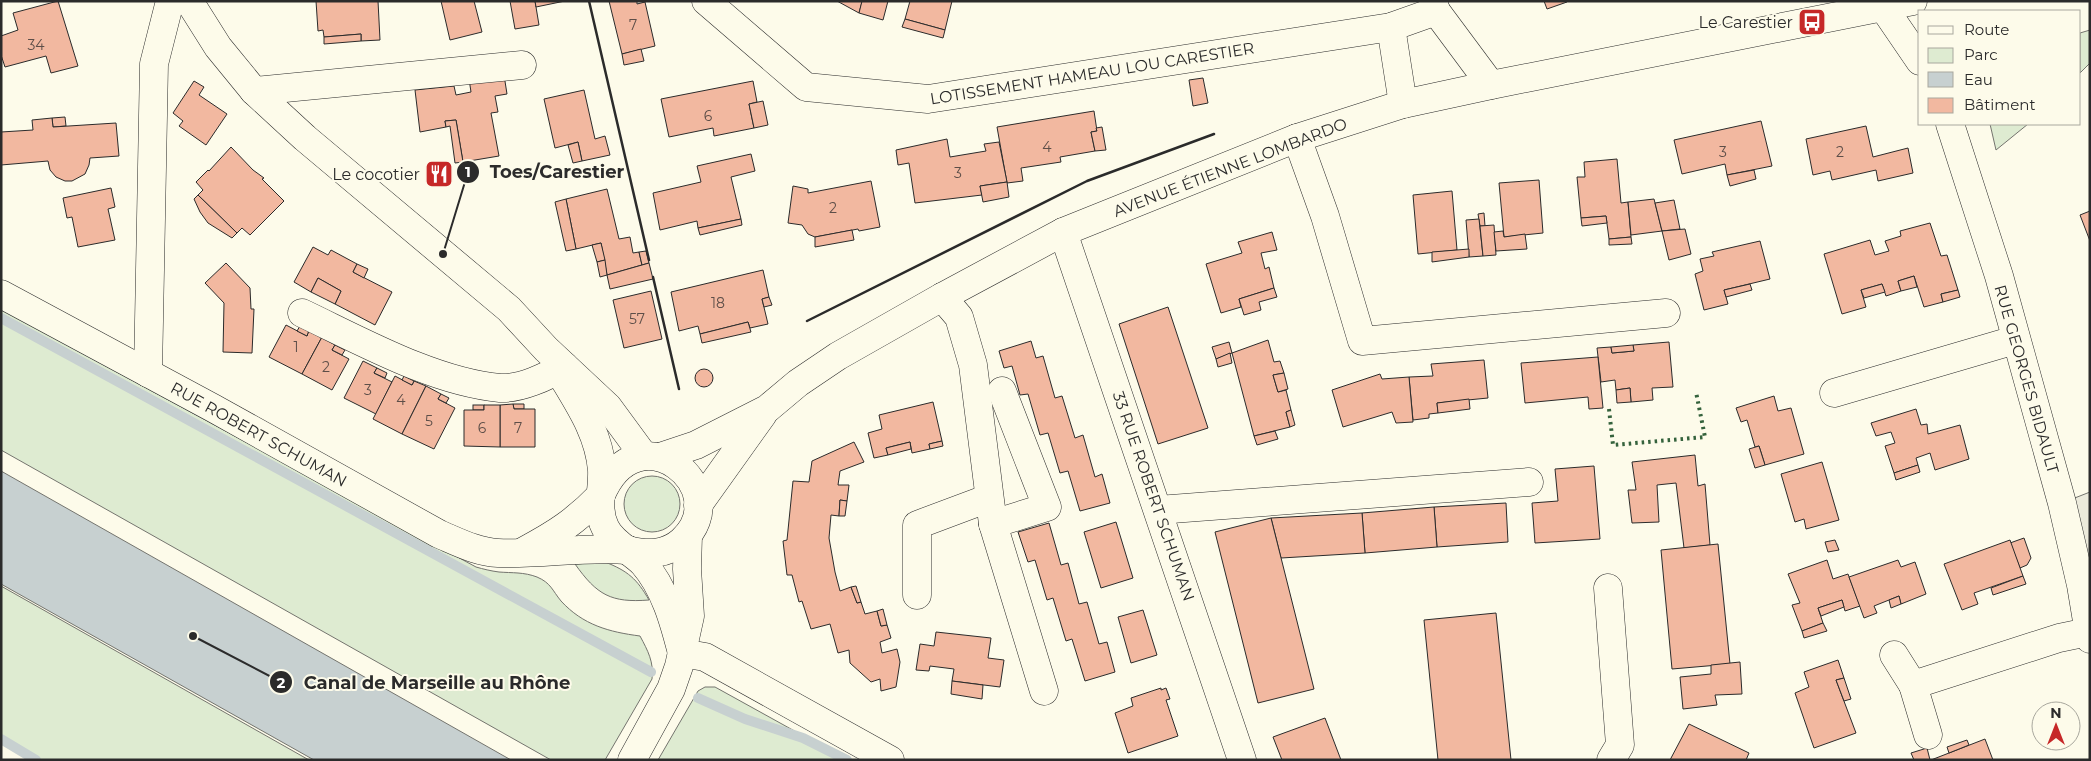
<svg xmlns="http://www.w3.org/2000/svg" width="2091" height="761" font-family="Montserrat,sans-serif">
	<rect width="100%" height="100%" fill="#fdfbea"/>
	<!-- green -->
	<g fill="#deebd1" stroke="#74746e">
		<polygon points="2090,30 2090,63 2080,73 2080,33"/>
		<polygon points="1990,124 2028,124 1996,150"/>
		<path d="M 1,309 L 476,567 C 483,569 491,571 499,572 C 512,573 524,572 537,577 C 551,583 552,590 561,601 C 583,625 609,632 640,636 C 648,651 654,662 652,679 L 605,760 L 551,760 L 1,450 Z"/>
		<circle cx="652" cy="504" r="28"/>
		<path d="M 605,562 C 628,571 637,579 649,600 C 611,603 597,595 575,564 Z"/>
		<polygon points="1,586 309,760 40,760 1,737"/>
		<polygon points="705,687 715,687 847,760 658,760 698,691"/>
	</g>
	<!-- parking -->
	<polygon fill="#eceadb" stroke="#74746e" points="2090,492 2090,582 2062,503"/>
	<!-- water -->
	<polygon fill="#c7d0d0" stroke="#74746e" points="1,471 511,760 314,760 1,584"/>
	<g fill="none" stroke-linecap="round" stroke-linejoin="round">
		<!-- stream -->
		<g stroke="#c7d0d0" stroke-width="10">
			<polyline points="1,318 651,672"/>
			<polyline points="698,698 745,719 803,738 847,760"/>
			<polyline points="1,739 36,760"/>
		</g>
	</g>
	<!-- building -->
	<g fill="#f2b8a0" stroke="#2b2b2b">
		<polygon points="58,1 78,66 51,73 46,56 5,67 1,55 1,36 18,30 13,13"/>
		<polygon points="316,1 378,1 380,40 361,41 361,34 324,37 323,30 318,31"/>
		<polygon points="441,1 474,1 482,32 450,40"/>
		<polygon points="510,1 535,1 539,25 515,29"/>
		<polygon points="535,1 565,1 536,7"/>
		<polygon points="609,1 637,1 637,4 645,2 655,46 622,54"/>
		<polygon points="837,1 862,1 862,2 859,13"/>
		<polygon points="862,1 888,1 883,20 859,13"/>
		<polygon points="910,1 952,1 945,30 905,19"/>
		<polygon points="1544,1 1567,1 1567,2 1547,9"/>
		<polygon points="905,19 945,30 943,38 902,27"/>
		<polygon points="361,34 361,41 324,44 324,37"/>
		<polygon points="641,49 644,61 624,65 622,54"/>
		<polygon points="504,75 507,94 495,96 498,112 491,113 499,156 463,162 456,120 445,121 446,127 420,132 415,90 454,86 456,95 471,92 469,79"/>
		<polygon points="1203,78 1208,103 1193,106 1189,80"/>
		<polygon points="194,81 204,87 199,95 227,114 206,145 179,126 183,121 173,113"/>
		<polygon points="753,81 757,102 749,104 754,128 714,136 713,128 669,137 661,99"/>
		<polygon points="584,90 595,139 605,136 610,155 582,161 578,142 555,148 544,99"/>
		<polygon points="763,101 768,125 754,128 749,104"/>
		<polygon points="1094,111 1097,131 1091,132 1095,151 1060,157 1061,162 1021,168 1023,181 1007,183 997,127"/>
		<polygon points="65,117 66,126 53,127 52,118"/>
		<polygon points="52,118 53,127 116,123 119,156 90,158 89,165 85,174 72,181 65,181 56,177 50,170 48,161 1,165 1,132 33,130 32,120"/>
		<polygon points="456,120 463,162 455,163 450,126 446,127 445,121"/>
		<polygon points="1761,121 1772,166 1727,175 1725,164 1682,174 1674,140"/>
		<polygon points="1866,126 1873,157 1908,148 1913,173 1878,181 1876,170 1832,180 1830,171 1813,175 1806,139"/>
		<polygon points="1102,127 1106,150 1095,151 1091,132 1097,131 1096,128"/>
		<polygon points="947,139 950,157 986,151 984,144 999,142 1007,182 980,186 982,195 915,203 909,163 898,165 896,150"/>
		<polygon points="578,142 582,161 573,163 568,145"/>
		<polygon points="231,147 253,170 264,178 262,179 284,201 250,235 242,228 237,233 198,195 203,190 196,182 208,170 209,171"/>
		<polygon points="751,154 755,171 731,177 741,219 698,228 697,221 660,230 653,193 701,182 697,166"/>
		<polygon points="1617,159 1621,203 1628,202 1631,237 1609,239 1606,216 1581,218 1577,177 1585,177 1584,162"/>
		<polygon points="1754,170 1756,179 1730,186 1727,175"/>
		<polygon points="1539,180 1543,233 1504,237 1499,183"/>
		<polygon points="871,181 880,227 859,231 858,229 815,237 808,234 802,225 788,223 793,186 808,189 808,193"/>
		<polygon points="1007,182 1009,197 983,202 980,186"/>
		<polygon points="111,188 115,207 108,209 115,240 78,247 72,217 67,218 63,198"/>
		<polygon points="607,189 619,239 630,237 633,253 639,252 642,265 607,275 601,243 576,249 566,199"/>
		<polygon points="1452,191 1457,250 1418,254 1413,195"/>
		<polygon points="198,195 237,233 232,238 208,223 200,212 194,199"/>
		<polygon points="566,199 576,249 566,251 555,202"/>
		<polygon points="1654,199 1662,231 1631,235 1628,202"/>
		<polygon points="1674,200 1680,229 1662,231 1655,203"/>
		<polygon points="2090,211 2090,241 2080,215"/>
		<polygon points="1484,213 1485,226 1480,226 1478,214"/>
		<polygon points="1606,216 1607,223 1582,226 1581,218"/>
		<polygon points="741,219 742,225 700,235 698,228"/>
		<polygon points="1479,219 1483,256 1469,257 1466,220"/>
		<polygon points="1930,223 1941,256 1947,255 1958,290 1941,294 1943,302 1924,307 1914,276 1898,281 1901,291 1886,296 1882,284 1861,290 1866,307 1842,314 1824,254 1870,240 1875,255 1889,251 1885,241 1901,236 1900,231"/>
		<polygon points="1494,225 1496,255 1483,256 1480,226"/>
		<polygon points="1685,229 1691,254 1669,260 1662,231"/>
		<polygon points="852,230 854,240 815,247 815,237"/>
		<polygon points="1503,231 1504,237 1525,234 1527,249 1496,251 1494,232"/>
		<polygon points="1272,232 1277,250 1261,253 1265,269 1269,267 1274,288 1239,299 1241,307 1221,313 1206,264 1242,253 1238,242"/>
		<polygon points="1631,237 1632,244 1609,245 1609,239"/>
		<polygon points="1760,241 1770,279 1724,290 1728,304 1704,310 1695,274 1703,271 1700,259 1714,256 1712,252"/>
		<polygon points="601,243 605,260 597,262 592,245"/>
		<polygon points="313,247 328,255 331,250 357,264 353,272 392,292 375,325 335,304 341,291 318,278 311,292 294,282"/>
		<polygon points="1469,249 1469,257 1432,262 1432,252"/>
		<polygon points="646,251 649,263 642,265 639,252"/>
		<polygon points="605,260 607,275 600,277 597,262"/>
		<polygon points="226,263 250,288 251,309 254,309 252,353 223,352 224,303 205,283"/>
		<polygon points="649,263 653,279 610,289 607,275"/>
		<polygon points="357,264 368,269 364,278 353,272"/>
		<polygon points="763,270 769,297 762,299 768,324 750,328 748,322 700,334 698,326 679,331 671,292"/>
		<polygon points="1914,276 1917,287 1901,291 1898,281"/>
		<polygon points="318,278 341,291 335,304 311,292"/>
		<polygon points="1750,284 1752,290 1726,297 1724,290"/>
		<polygon points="1882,284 1885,292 1864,298 1861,290"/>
		<polygon points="1274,288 1277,297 1259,302 1261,310 1244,315 1239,299"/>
		<polygon points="1958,290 1960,297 1943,302 1941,294"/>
		<polygon points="651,291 662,339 624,348 613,300"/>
		<polygon points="769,297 772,305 764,307 762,299"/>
		<polygon points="1168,307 1208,428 1158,444 1119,324"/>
		<polygon points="748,322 751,332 702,343 700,334"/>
		<polygon points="286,325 307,336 309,330 322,337 302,374 269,357"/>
		<polygon points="300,326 309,330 307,336 297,331"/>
		<polygon points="322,337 335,345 332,350 349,359 332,390 302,374"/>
		<polygon points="1268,340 1274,362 1280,361 1284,373 1273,375 1278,392 1286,390 1291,410 1286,412 1290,427 1254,436 1232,353"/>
		<polygon points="1031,341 1036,358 1043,356 1055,398 1062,396 1075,438 1083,435 1095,477 1102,474 1110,503 1080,511 1068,471 1060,473 1048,433 1040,435 1028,394 1020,395 1012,366 1004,368 999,351"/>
		<polygon points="1229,342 1232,353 1216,359 1212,347"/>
		<polygon points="1669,342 1673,387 1652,388 1653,400 1631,402 1630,388 1616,390 1615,380 1601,382 1597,348 1611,347 1612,353 1634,351 1633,345"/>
		<polygon points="335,345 345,350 342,355 332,350"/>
		<polygon points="1633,345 1634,351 1612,353 1611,347"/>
		<polygon points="1230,353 1232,363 1218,367 1216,359"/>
		<polygon points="1598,357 1603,408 1589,409 1588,397 1525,403 1521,363"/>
		<polygon points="1484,360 1488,398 1437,403 1438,413 1429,414 1429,418 1413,420 1409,377 1433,376 1431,364"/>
		<polygon points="363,361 377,368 374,373 392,382 376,414 344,398"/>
		<polygon points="377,368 387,373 385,378 374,373"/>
		<circle cx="704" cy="378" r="9"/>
		<polygon points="1284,373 1288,389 1278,392 1273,375"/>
		<polygon points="1380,374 1382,379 1409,377 1413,422 1396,423 1392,412 1343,427 1332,390"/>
		<polygon points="395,376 412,385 414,381 426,386 402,434 373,419"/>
		<polygon points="404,376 414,381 412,385 402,380"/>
		<polygon points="426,386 441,394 438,399 455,408 434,449 402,434"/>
		<polygon points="1630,388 1631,402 1617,403 1616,390"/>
		<polygon points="441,394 449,398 446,403 438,399"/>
		<polygon points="1774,396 1778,411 1791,408 1804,454 1765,465 1759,446 1755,447 1747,420 1741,422 1736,408"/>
		<polygon points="1469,399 1470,409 1438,413 1437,403"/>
		<polygon points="933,402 942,441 929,444 930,449 912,453 910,442 886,448 888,455 874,458 868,433 882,429 879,415"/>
		<polygon points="513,404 524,404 524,409 514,409"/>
		<polygon points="513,404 514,409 535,409 535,447 500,447 500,405"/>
		<rect x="473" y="405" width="11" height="5"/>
		<polygon points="484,405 500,405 500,447 464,446 464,410 484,410"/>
		<polygon points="1916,409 1921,425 1927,424 1928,434 1960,425 1969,459 1935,470 1930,453 1916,458 1918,465 1894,473 1885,446 1895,443 1891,432 1876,436 1871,423"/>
		<polygon points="1291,410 1295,425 1290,427 1286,412"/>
		<polygon points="1275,431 1278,439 1257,445 1254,436"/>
		<polygon points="942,441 943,446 930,449 929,444"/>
		<polygon points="854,442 864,462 840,471 838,485 849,485 847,501 840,500 839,516 831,515 829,538 835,572 840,591 851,587 857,603 861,602 865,614 877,611 881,626 887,625 891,638 880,642 882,653 897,649 900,662 896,687 881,691 880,679 871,682 850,663 849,650 838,653 830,624 811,629 802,601 799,602 792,575 787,575 783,541 787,540 793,481 809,482 812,461"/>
		<polygon points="910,442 911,449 888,455 886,448"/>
		<polygon points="1759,446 1765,465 1755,468 1749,449"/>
		<polygon points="1695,455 1698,486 1705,484 1710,545 1684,548 1676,483 1657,485 1659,522 1632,523 1628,490 1636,490 1632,462"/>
		<polygon points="1822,462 1839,520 1806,529 1804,519 1795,522 1781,474"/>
		<polygon points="1918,465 1920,472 1896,480 1894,473"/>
		<polygon points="1594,466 1600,539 1535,543 1532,503 1558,501 1555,469"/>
		<polygon points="840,500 847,501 845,516 839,516"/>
		<polygon points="1506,503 1508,542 1437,547 1434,507"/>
		<polygon points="1434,507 1437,547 1365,553 1362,513"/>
		<polygon points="1362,513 1365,553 1281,558 1271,518"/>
		<polygon points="1271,518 1314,689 1258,703 1215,532"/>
		<polygon points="1116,522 1133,578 1101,588 1084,532"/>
		<polygon points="1049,523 1061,565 1068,563 1079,604 1087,602 1099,644 1107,642 1115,672 1085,681 1072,639 1066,641 1053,598 1047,600 1035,560 1028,562 1018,532"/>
		<polygon points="2024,538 2031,558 2027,565 2020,568 2010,543"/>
		<polygon points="1835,540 1839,550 1828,552 1825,542"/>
		<polygon points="2010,540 2023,576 1974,593 1978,604 1962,610 1944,564"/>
		<polygon points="1718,544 1730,664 1672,669 1661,550"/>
		<polygon points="1827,560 1833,579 1848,574 1860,606 1845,611 1842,600 1818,608 1823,623 1802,631 1792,605 1800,603 1788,574"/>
		<polygon points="1898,560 1901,567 1915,562 1926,594 1901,604 1899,596 1874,606 1877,613 1864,618 1849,577"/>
		<polygon points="2023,576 2026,584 1993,595 1991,588"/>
		<polygon points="856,586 861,602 857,603 851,587"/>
		<polygon points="1899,596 1901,604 1891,608 1889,600"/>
		<polygon points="1842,600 1844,607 1821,616 1818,608"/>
		<polygon points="883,609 887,625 881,626 877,611"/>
		<polygon points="1143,610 1157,655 1131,663 1118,617"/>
		<polygon points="1496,613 1511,760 1438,760 1424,620"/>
		<polygon points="1823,623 1827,631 1804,638 1802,631"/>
		<polygon points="936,632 991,638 988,658 1004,660 1000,687 952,681 954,669 930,666 929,671 916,670 920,644 934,646"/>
		<polygon points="1838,660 1844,678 1836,680 1856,733 1814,748 1795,693 1809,687 1804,672"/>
		<polygon points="1740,662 1742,694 1715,695 1717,705 1683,709 1680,677 1711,674 1711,665"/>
		<polygon points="1844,678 1851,699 1844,701 1836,680"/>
		<polygon points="952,681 983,685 982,699 951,694"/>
		<polygon points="1161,688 1161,690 1166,688 1170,699 1166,700 1178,736 1128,753 1115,713 1133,706 1131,698"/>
		<polygon points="1325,718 1341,760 1282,760 1273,737"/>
		<polygon points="1689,724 1749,753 1746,760 1670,760"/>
		<polygon points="1985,739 1993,760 1931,760"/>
		<polygon points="1967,740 1969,745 1949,753 1947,747"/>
		<polygon points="1927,748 1930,760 1914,760 1911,753"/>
	</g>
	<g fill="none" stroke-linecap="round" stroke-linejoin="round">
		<defs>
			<g id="minor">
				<polyline points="706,1 806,87 928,99 1391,27 1436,11 1433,1"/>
				<polyline points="1879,1 1920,61"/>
				<polyline points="1436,11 1491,85"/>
				<polyline points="1391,27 1403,104"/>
				<polyline points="254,91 522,65"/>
				<polyline points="1950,124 1999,276 2062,503 2081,585 2090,639"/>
				<polyline points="1297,138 1325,216 1362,341 1666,313"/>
				<polyline points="1063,232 1242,760"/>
				<path d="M 1,294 L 213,408 L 439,534 C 458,542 477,552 498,553 C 541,555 585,546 628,550"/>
				<polyline points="942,297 959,317 973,365 993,524 1044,691"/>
				<path d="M 302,313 C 361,341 434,382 500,388 C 520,389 547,377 564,366"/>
				<polyline points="148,373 154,64 170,1"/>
				<polyline points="1834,393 2015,340"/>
				<polyline points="660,457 696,445 767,409 798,383 838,356 942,297 1063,232 1297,138 1403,104 1491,85 1913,1"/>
				<polyline points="698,505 763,414"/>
				<polyline points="1158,510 1529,482"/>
				<polyline points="993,524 1047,507 1002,391"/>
				<path d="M 524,551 C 556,534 576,521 601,495"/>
				<polyline points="1608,588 1620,745 1611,760"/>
				<polyline points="917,595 917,525 989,498"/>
				<polyline points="682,653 705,657 890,760"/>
				<polyline points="1894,655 1913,685"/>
				<polyline points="1928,735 1913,685 2059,638 2088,632"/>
			</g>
			<g id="major">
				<polyline points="189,1 218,47 254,91 305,138 509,309 546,349 608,407 644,456"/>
				<path d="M 562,376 C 580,406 599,434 602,470 C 603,489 596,509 605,527 C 612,543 631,551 643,563 C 665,588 674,622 682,653"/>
				<path d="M 601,495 C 638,407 738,489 682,541 C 666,555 648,555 628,550"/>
				<polyline points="632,760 671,689 679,666 690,616 687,569 688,535"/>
			</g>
		</defs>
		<!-- minor casing -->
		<use href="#minor" stroke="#2b2b2b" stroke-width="29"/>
		<!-- major casing -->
		<use href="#major" stroke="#2b2b2b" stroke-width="29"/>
		<!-- minor -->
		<use href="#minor" stroke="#fdfbea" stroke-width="28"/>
		<!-- major -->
		<use href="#major" stroke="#fdfbea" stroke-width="28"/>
		<!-- hedge -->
		<polyline stroke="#34623c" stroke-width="4" stroke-dasharray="2.5 4" stroke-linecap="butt" points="1609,409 1613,445 1705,437 1696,392"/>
		<!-- wall -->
		<g stroke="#2b2b2b" stroke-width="2.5">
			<polyline points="589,1 649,260"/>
			<polyline points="653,277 679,389"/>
			<polyline points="807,321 1087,181 1214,134"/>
		</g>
	</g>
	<!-- icons -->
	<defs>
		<symbol id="bus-square" viewBox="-11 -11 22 22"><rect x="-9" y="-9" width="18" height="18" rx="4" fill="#c62828" stroke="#fdfbea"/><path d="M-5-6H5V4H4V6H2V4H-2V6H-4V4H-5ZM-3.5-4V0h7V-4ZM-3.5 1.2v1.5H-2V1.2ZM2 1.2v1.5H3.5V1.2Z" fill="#fff"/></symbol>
		<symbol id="restaurant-square" viewBox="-11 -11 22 22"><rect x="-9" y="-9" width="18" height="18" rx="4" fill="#c62828" stroke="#fdfbea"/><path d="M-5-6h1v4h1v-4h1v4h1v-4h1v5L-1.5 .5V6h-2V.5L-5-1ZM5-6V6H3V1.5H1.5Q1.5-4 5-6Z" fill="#fff"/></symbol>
	</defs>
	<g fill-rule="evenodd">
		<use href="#bus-square" x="1796" y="6" width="32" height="32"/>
		<use href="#restaurant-square" x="423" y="158" width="32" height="32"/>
	</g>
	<g text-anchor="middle" stroke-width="4" stroke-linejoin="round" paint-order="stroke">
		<!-- number labels -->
		<g font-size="14" fill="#5d4e48">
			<text x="633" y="30">7</text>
			<text x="36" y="50">34</text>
			<text x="708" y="121">6</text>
			<text x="1047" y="152">4</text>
			<text x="1723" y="157">3</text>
			<text x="1840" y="157">2</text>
			<text x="958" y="178">3</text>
			<text x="833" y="213">2</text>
			<text x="718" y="308">18</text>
			<text x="637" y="324">57</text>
			<text x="296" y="352">1</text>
			<text x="326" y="372">2</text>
			<text x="368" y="395">3</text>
			<text x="401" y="405">4</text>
			<text x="429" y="426">5</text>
			<text x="482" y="433">6</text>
			<text x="518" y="433">7</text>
		</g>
		<!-- poi labels -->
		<g font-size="16" fill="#2b2b2b" stroke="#fdfbea" text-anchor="end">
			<text x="1793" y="28">Le Carestier</text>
			<text x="420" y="180">Le cocotier</text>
		</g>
		<!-- street labels -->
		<g font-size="16" fill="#2b2b2b" stroke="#fdfbea">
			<text transform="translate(1092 73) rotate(-9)" y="6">LOTISSEMENT HAMEAU LOU CARESTIER</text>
			<text transform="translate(1230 167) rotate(-21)" y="6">AVENUE ÉTIENNE LOMBARDO</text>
			<text transform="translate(2027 379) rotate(74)" y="6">RUE GEORGES BIDAULT</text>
			<text transform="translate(259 434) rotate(29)" y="6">RUE ROBERT SCHUMAN</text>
			<text transform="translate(1154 496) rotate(71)" y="6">33 RUE ROBERT SCHUMAN</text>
		</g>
	</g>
	<!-- callouts -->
	<path fill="none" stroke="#2b2b2b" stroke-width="2" d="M443 254L468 172M193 636L281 682"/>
	<g fill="#2b2b2b" stroke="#fdfbea" stroke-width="2">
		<circle cx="443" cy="254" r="5"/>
		<circle cx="193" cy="636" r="5"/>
		<circle cx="468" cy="172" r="12"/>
		<circle cx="281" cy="682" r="12"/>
	</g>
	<g font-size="15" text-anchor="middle" font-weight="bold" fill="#fff">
		<text x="468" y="177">1</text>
		<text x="281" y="688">2</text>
	</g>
	<g font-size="18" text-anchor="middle" font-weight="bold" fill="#2b2b2b" stroke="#fdfbea" stroke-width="4" stroke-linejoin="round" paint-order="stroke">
		<text x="557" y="178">Toes/Carestier</text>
		<text x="437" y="689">Canal de Marseille au Rhône</text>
	</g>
	<!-- border -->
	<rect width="2091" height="761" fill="none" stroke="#2b2b2b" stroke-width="5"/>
	<!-- legend -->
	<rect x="1918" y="10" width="162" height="115" fill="#fdfbea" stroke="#a9a89e"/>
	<rect x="1928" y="26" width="25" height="8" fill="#fdfbea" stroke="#a9a89e"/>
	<text x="1964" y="35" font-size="15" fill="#2b2b2b">Route</text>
	<rect x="1928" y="48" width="25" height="15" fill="#deebd1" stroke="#a9a89e"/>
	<text x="1964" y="60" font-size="15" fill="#2b2b2b">Parc</text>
	<rect x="1928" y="72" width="25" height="15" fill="#c7d0d0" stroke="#a9a89e"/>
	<text x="1964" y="85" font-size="15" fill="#2b2b2b">Eau</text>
	<rect x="1928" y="98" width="25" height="15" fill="#f2b8a0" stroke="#a9a89e"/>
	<text x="1964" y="110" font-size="15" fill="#2b2b2b">Bâtiment</text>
	<!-- north arrow -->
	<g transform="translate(2056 726)"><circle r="24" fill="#fdfbea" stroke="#a9a89e"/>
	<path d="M0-4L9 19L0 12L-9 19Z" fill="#c62828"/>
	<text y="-8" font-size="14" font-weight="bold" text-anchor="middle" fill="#2b2b2b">N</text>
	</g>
</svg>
